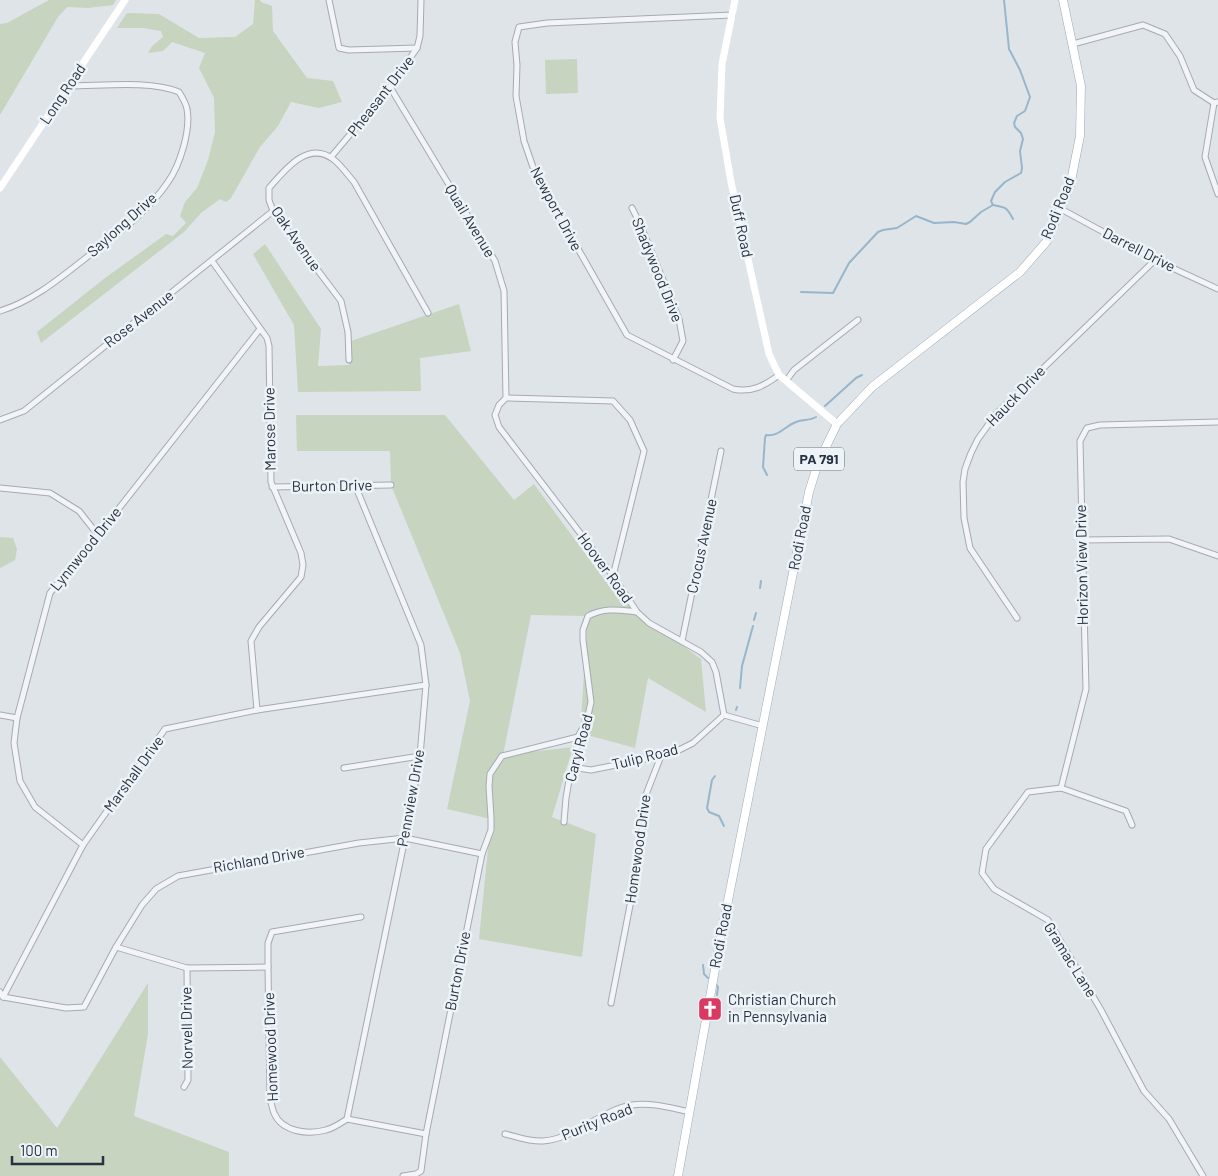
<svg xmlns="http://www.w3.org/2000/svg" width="1218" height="1176" font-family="Barlow,sans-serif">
	<rect width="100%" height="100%" fill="#dfe4e9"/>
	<!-- green -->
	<g fill="#c7d4bf">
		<polygon points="49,0 116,0 113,5 88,8 67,7 58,17 0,115 0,24 7,23"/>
		<polygon points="255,0 260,0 261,2 272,6 273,31 307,78 333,81 342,102 319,108 291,102 278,126 260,147 231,198 226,202 220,199 201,213 184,232 41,343 37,332 105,278 166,234 173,236 186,223 180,216 185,202 197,188 208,160 215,132 214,98 199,68 205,53 172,42 163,51 148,53 152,46 163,37 161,31 143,28 117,28 127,13 159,14 199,38 235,37 253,24"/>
		<polygon points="577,59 578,93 546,94 545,60"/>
		<polygon points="265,244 321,329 318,366 349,365 348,342 459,304 471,351 420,358 421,391 298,392 294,325 253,254"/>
		<polygon points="296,415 445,415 514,500 534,484 617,597 701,659 706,712 648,678 635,748 580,733 588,616 531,615 503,755 573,747 552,817 596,834 582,957 479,939 491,819 447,809 470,701 460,653 391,485 390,451 297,451"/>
		<polygon points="0,537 13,538 17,549 15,560 0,568"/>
		<polygon points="148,983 148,1034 134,1116 229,1152 229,1176 0,1176 0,1057 57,1128"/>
	</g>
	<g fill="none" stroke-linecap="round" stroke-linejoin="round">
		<!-- stream -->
		<g stroke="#97b6cc" stroke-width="2">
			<path d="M 1004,0 L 1009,49 L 1020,70 L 1030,97 L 1025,111 L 1017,116 L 1014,123 L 1015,127 L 1021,133 L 1023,139 L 1020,151 L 1022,168 L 1021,173 L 1005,182 L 995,192 L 991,201 L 993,205 C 1006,208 1006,206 1013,219"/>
			<polyline points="801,292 833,293 849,263 878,232 883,230 897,228 916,216 934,223 954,222 966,224 970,222 981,212 993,205"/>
			<polyline points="825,406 856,378 862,375"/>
			<path d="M 767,475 L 763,467 L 765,438 L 766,435 C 779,437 785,426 796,422 C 803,419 809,421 816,417"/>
			<polyline points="760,588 761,581"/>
			<polyline points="754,620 756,613"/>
			<polyline points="740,688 742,666 753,626"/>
			<polyline points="736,710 737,707"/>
			<polyline points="715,776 712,780 707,808 709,812 719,816 724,826"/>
			<polyline points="703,965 704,974 708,978"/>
			<polyline points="716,984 718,987 717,995"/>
		</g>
		<defs>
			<g id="street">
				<polyline points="329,0 339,48 349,50 417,48"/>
				<path d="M 732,15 L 547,23 L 519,27 L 515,42 L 517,65 L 516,96 L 524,141 L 535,173 L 627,335 L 733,389 C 751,393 764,386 779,375"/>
				<polyline points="1073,44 1143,25 1165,34 1180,56 1194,90 1214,103 1218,102"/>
				<polyline points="390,87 495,261 504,291 506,398"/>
				<polyline points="1214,103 1205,157 1218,194"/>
				<polyline points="331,157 390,87 417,48 420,36 421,0"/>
				<polyline points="632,208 640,224 679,319 683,341 673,360"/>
				<polyline points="1061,209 1155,260 1218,289"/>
				<polyline points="212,261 267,338 269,346 271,482 301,553 303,565 301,577 259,627 251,641 257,710"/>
				<path d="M 0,311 C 33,301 60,278 87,257 C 116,235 148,212 168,182 C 180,165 191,130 187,109 C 186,103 182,97 179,92 C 149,80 102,86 69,86"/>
				<path d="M 349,360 L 348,332 L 341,301 L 273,211 L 269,200 L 269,188 C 284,171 307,140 333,159 C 341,165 347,174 354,182 L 428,313"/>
				<polyline points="786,381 794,370 858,320"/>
				<polyline points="0,420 24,411 273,211"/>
				<polyline points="272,487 391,485"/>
				<polyline points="0,488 50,493 79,511 98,535"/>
				<polyline points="1082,540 1169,539 1218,556"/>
				<polyline points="613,576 644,451 630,420 613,401 506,398 499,405 495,415 499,427 613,576 637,612 649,623 701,652 712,662 716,672 724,715"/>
				<polyline points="1017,618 970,548 964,518 963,482 965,469 971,453 978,439 996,414 1155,260"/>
				<polyline points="682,641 721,451"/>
				<polyline points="0,715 17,718"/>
				<polyline points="575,765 578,768 591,770 661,756 679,750 693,743 724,715 763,726"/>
				<polyline points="344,768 420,756"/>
				<polyline points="1061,788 1086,689 1080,441 1087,428 1100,425 1218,422"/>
				<path d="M 564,822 L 566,798 L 569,780 L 575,765 L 578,737 L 587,720 L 591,702 L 583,640 L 583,630 L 588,616 C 605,607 619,610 637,612"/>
				<polyline points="1132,825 1126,811 1061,788 1028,792 986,849 982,873 994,889 1048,920 1101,1010 1144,1091 1169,1119 1203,1176"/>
				<polyline points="83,845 35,807 20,781 14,743 17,718 50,593 98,535 260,329"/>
				<path d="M 361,917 L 272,932 L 268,943 L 268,967 L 270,1097 C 271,1102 272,1108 274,1113 C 282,1132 308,1135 326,1130 C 334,1128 341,1123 347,1119 L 426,1134"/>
				<polyline points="116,947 187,968 268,967"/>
				<polyline points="0,992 3,997 66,1008 84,1007 116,947 142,905 156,889 178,876 359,843 405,838 482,854"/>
				<polyline points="3,997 83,845 165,729 257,710 426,685"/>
				<polyline points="611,1003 640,854 645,797 661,756"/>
				<polyline points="184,1087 188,1080 187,968"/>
				<polyline points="347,1119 405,838 420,756 426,685 421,645 355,485"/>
				<path d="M 505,1134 C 518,1137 530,1142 543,1141 C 575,1139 601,1110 632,1105 C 651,1102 671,1108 690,1112"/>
				<polyline points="403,1176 416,1174 421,1171 426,1134 482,854 491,830 491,818 489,786 490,774 502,756 578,737"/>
			</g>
			<polyline id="primary" points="678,1176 721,936 809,492 818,463 837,424 872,387 1020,272 1047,241 1070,186 1080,136 1081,86 1063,0"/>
		</defs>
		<!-- street casing -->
		<use href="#street" stroke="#a4abb4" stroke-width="7"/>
		<!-- primary casing -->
		<use href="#primary" stroke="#9daab6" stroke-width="9"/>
		<!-- street -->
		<use href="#street" stroke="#f2f4f7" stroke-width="5"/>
		<!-- secondary -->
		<g stroke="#fff" stroke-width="7">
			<polyline points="735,0 722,64 720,118 731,182 769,354 779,375 837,424"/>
			<polyline points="0,188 125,0"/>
		</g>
		<!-- primary -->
		<use href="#primary" stroke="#fff" stroke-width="8"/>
	</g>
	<!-- icons -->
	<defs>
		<symbol id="church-square" viewBox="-11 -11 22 22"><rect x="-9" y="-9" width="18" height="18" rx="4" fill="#d83a62" stroke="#eef3f7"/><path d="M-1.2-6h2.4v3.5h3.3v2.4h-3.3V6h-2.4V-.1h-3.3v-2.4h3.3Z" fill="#fff"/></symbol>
	</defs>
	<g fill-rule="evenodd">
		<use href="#church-square" x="696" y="995" width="28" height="28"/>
	</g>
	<g text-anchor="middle" stroke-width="5" stroke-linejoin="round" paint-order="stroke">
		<!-- shield labels -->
		<rect fill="#eef3f7" stroke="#636d78" stroke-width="1" x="794" y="447.5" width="50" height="23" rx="4"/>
		<g font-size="14" font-weight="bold" fill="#273342">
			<text x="819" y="464">PA 791</text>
		</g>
		<!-- street labels -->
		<g font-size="15" fill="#273342" stroke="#eef3f7">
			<text transform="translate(63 94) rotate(-56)" y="5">Long Road</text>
			<text transform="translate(381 96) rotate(-52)" y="5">Pheasant Drive</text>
			<text transform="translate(1058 208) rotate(-68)" y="5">Rodi Road</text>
			<text transform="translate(556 209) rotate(62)" y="5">Newport Drive</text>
			<text transform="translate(470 221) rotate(59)" y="5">Quail Avenue</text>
			<text transform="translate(122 225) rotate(-42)" y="5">Saylong Drive</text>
			<text transform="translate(741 226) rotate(78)" y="5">Duff Road</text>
			<text transform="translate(296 239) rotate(55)" y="5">Oak Avenue</text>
			<text transform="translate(1139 250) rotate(27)" y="5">Darrell Drive</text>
			<text transform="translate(657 270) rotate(68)" y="5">Shadywood Drive</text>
			<text transform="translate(139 319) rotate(-38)" y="5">Rose Avenue</text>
			<text transform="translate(1016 396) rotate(-46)" y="5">Hauck Drive</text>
			<text transform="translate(270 429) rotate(-91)" y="5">Marose Drive</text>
			<text transform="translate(332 486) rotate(-1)" y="5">Burton Drive</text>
			<text transform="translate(800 538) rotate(-79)" y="5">Rodi Road</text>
			<text transform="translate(702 546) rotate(-78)" y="5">Crocus Avenue</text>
			<text transform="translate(86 549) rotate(-51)" y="5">Lynnwood Drive</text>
			<text transform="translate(1082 565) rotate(-91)" y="5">Horizon View Drive</text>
			<text transform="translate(605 568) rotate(54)" y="5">Hoover Road</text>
			<text transform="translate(579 748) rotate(-75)" y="5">Caryl Road</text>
			<text transform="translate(645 757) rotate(-14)" y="5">Tulip Road</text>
			<text transform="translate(134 774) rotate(-54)" y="5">Marshall Drive</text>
			<text transform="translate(411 798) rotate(-80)" y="5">Pennview Drive</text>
			<text transform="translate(638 849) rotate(-82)" y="5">Homewood Drive</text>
			<text transform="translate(259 860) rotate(-10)" y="5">Richland Drive</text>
			<text transform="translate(721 936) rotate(-79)" y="5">Rodi Road</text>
			<text transform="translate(1070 960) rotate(58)" y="5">Gramac Lane</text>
			<text transform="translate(458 971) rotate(-79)" y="5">Burton Drive</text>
			<text transform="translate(187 1028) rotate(-91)" y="5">Norvell Drive</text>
			<text transform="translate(271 1047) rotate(-92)" y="5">Homewood Drive</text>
			<text transform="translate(597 1122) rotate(-22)" y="5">Purity Road</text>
		</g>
		<!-- poi labels -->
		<g font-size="15" fill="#273342" stroke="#eef3f7" text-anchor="start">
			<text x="728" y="1005">Christian Church<tspan x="728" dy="17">in Pennsylvania</tspan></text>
		</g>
	</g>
	<!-- scale -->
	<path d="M12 1156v8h91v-8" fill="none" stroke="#273342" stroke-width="2.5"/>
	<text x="20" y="1156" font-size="15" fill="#273342" stroke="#eef3f7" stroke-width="4" paint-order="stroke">100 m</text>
</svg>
